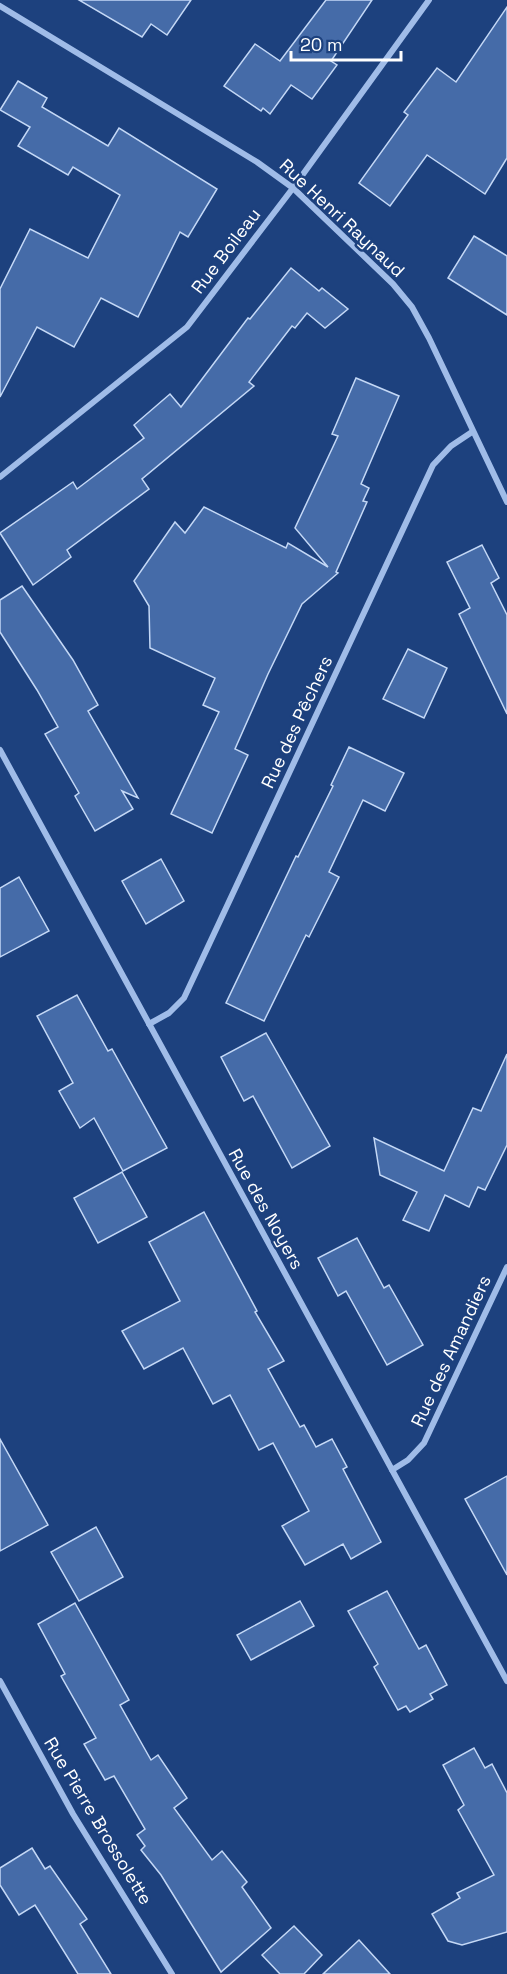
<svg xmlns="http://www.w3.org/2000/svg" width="507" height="1974" font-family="'Space Grotesk',sans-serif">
	<rect width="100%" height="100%" fill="#1d417e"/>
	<!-- building -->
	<g fill="#456ba8" stroke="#c4d8f6" stroke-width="1.5">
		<polygon points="79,0 191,0 167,35 151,24 142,37"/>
		<polygon points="326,0 372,0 331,61 337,65 312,99 291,85 270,114 263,108 261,111 224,86 255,44 280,61"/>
		<polygon points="507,7 507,158 485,194 427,155 390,206 359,183 408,115 404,112 437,68 456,82"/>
		<polygon points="18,81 47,98 42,107 108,146 119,128 217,189 188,237 180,232 138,317 101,298 74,347 37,327 0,397 0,289 30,229 88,258 120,195 73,167 68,175 18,146 30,127 0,110"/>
		<polygon points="474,236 507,256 507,315 448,278"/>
		<polygon points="291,268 319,291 322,288 348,309 325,328 307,313 295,328 292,326 249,382 254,386 142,479 149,489 67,550 71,557 33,585 0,533 73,482 77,489 144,438 134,425 170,394 181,407 248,318 250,319"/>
		<polygon points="356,378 399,396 361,484 369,488 363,501 367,502 336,572 338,573 302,604 268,674 235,749 248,755 212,833 171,814 219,712 203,705 215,678 150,648 149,606 134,581 175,522 185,533 204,507 286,548 288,543 328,567 295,528 338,436 332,434"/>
		<polygon points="482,545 499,578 491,583 507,615 507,714 459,614 470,608 447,562"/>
		<polygon points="22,586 73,660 98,705 88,711 138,798 122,791 133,809 95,831 75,796 79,793 45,734 58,727 37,690 0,632 0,600"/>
		<polygon points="408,649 447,668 424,718 383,699"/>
		<polygon points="349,747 404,773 385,811 363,800 329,872 339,877 309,937 306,935 264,1021 226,1003 296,856 298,857 333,786 331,785"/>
		<polygon points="161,859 184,901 146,924 122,881"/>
		<polygon points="19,877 49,931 0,957 0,888"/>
		<polygon points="77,995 108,1051 112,1049 167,1148 123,1171 94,1118 80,1128 59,1091 73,1083 37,1016"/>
		<polygon points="266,1033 330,1146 292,1168 253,1096 244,1101 221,1057"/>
		<polygon points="507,1054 507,1145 485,1190 478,1187 469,1207 445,1195 429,1231 403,1220 417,1192 380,1175 374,1138 444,1171 473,1108 481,1111"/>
		<polygon points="122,1172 147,1217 98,1243 74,1198"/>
		<polygon points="204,1212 257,1311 255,1312 284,1361 268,1369 300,1427 304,1425 316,1447 332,1439 347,1467 343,1469 381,1542 351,1559 343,1544 305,1565 282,1526 309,1511 273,1443 259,1450 230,1395 213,1404 183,1348 144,1369 122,1331 180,1301 149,1242"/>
		<polygon points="357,1238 384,1288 389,1285 423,1345 387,1365 346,1291 338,1296 318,1258"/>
		<polygon points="0,1439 48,1525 0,1551"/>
		<polygon points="507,1476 507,1575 465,1499"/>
		<polygon points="96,1527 123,1577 79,1601 51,1552"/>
		<polygon points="387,1591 419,1649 426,1645 447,1685 430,1694 433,1699 410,1712 406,1706 398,1710 374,1667 378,1664 348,1611"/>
		<polygon points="300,1601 314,1626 251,1660 237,1635"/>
		<polygon points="75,1603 129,1700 120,1705 151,1760 158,1755 187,1798 174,1808 212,1860 222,1851 247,1882 242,1887 271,1928 221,1972 161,1875 141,1850 145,1846 137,1835 145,1829 114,1776 105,1780 84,1744 96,1738 61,1676 65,1674 38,1624"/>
		<polygon points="474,1748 485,1768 492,1764 507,1793 507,1932 462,1945 448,1941 432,1914 460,1898 457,1893 494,1875 458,1810 464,1805 443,1765"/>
		<polygon points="32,1848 45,1869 50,1866 87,1919 80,1924 111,1974 78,1974 35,1905 19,1915 0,1885 0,1868"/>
		<polygon points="294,1926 322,1955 304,1974 280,1974 262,1955"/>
		<polygon points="359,1940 390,1974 323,1974"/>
	</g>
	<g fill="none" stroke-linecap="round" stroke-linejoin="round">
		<!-- minor -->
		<g stroke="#a0bce8" stroke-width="6">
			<polyline points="0,6 257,162 293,188 393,284 412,307 429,338 507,502"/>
			<polyline points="0,477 187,327 293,188 429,0"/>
			<polyline points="0,750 507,1681"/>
			<polyline points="149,1024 169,1013 184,998 433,465 451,446 472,432"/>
			<polyline points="392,1470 408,1460 424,1443 507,1267"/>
			<polyline points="0,1681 73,1814 172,1974"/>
		</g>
	</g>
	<g text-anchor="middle" stroke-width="5" stroke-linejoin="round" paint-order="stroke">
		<!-- street labels -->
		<g font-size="18" fill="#fff" stroke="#1d417e">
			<text transform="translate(342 218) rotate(43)" y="6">Rue Henri Raynaud</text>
			<text transform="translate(226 251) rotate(-53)" y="6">Rue Boileau</text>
			<text transform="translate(297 722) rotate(-65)" y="6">Rue des Pêchers</text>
			<text transform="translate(266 1209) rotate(61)" y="6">Rue des Noyers</text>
			<text transform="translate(451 1351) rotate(-65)" y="6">Rue des Amandiers</text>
			<text transform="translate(98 1821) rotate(59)" y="6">Rue Pierre Brossolette</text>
		</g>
	</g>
	<!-- scale -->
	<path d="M291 51v9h110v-9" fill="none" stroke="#ffffff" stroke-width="3"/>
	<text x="300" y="51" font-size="18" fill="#ffffff" stroke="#1d417e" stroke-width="4.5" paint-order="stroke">20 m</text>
</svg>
